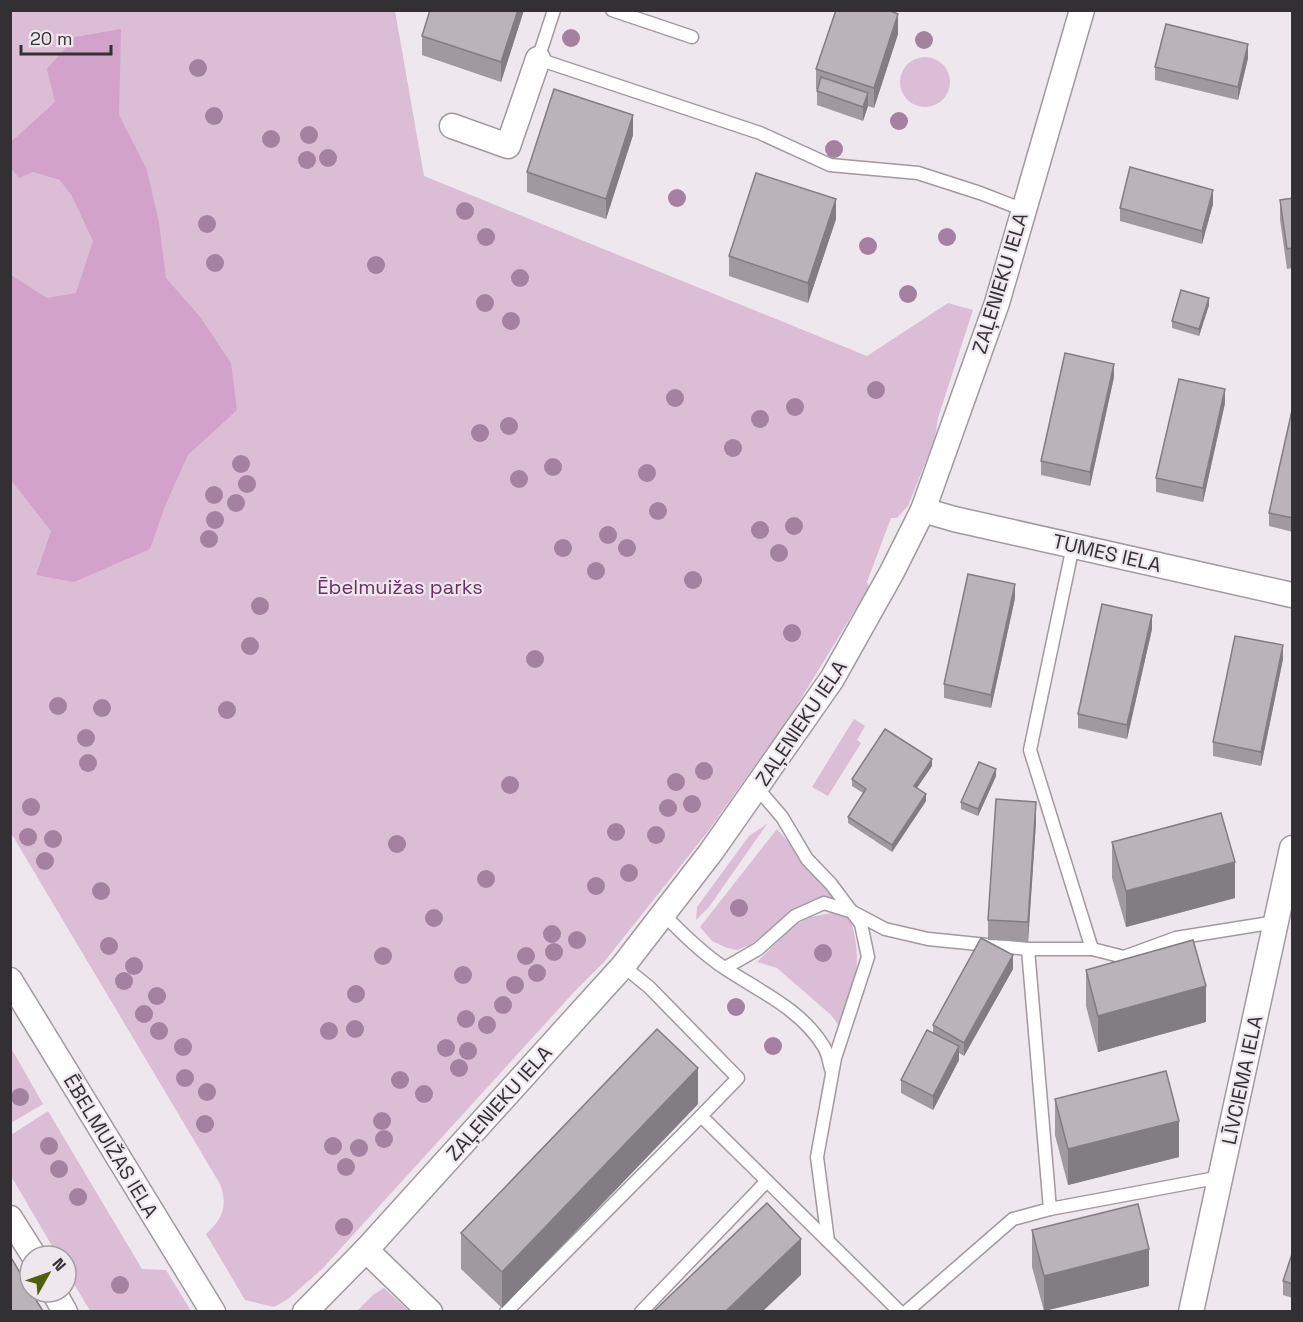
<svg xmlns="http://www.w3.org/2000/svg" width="1303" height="1322" font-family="'Space Grotesk',sans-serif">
	<rect width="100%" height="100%" fill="#efe7ee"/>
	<!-- green -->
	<g fill="#dbbdd6">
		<path d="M 11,11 L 395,11 L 424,176 L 867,356 L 948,303 L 973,310 L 938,418 L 935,438 L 908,506 L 897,518 L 891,518 L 867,582 L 869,587 L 791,715 L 706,834 L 604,962 L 575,991 L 322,1269 L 288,1299 L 274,1307 L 245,1300 L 206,1234 C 223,1219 228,1205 220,1184 L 11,833 Z"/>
		<circle cx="925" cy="82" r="25"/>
		<polygon points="854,719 865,726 857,740 861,743 828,796 812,787"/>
		<polygon points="767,824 709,907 696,920 697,907 749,836"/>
		<polygon points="777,829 839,900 826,898 797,908 750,945 737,950 727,948 712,941 700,927"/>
		<path d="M 837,912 L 850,918 C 864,964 855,983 839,1026 L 831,1015 L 777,968 L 757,962 L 792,927 L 810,917 Z"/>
		<polygon points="11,1048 43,1104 11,1123 10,1123"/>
		<polygon points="48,1111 142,1269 166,1270 191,1311 90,1311 66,1270 66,1256 58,1256 11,1176 11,1135"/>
		<polygon points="384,1288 409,1311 357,1311 373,1295"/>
	</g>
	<!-- forest -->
	<polygon fill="#d3a2cb" points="121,29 119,115 147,170 159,223 166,278 201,318 231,363 237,410 188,455 165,506 150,549 74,582 36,575 51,531 11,480 11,275 47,298 76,293 93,241 72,196 60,180 33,172 19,178 11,168 11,142 55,102 47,69 75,37"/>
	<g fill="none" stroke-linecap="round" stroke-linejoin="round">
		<defs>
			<g id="service">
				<polyline points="554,10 538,59 760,133 830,165 918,173 980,193 1024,210"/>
				<polyline points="612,10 692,37"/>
				<polyline points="757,788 782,817 807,859 831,884 861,924 868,957 835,1058 817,1157 828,1241"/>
				<path d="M 663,914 C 682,933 703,954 726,969 C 761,992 802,1010 824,1047 C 828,1053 829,1062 831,1069"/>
				<polyline points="1092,949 1124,957 1176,938 1276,922"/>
				<polyline points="623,966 649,987 738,1078 701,1116 900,1312"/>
				<polyline points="725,968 758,949 795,916 824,903 853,912 885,929 928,939 1028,949"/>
				<polyline points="1050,1209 1221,1177"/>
				<polyline points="506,1312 701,1116"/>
				<polyline points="641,1312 767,1181"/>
				<polyline points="906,1312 1013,1219 1050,1209 1028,949 1092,949 1030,750 1073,546"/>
			</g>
			<g id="minor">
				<polyline points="452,126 508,146 538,59"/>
				<polyline points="923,510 954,519 1292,595"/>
				<polyline points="10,980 213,1312"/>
				<polyline points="10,1218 34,1256"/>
				<polyline points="366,1250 430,1312"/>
				<polyline points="54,1292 65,1312"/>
				<polyline points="305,1312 366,1250 623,966 711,852 832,679 892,572 923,510 997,303 1082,10"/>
				<polyline points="1191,1312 1292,848"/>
			</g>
		</defs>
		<!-- service casing -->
		<use href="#service" stroke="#a0999e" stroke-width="15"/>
		<!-- minor casing -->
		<use href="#minor" stroke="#a0999e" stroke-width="27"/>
		<!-- service -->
		<use href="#service" stroke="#fff" stroke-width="12"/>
		<!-- minor -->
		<use href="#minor" stroke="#fff" stroke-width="24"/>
	</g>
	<!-- trees -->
	<g fill="#a581a1">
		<circle cx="571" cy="38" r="9"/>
		<circle cx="924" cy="40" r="9"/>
		<circle cx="198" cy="68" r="9"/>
		<circle cx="214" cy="116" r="9"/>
		<circle cx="899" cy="121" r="9"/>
		<circle cx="309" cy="135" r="9"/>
		<circle cx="271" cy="139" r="9"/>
		<circle cx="834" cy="149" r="9"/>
		<circle cx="328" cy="158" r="9"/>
		<circle cx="307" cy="160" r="9"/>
		<circle cx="677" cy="198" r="9"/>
		<circle cx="465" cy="211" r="9"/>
		<circle cx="207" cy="224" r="9"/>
		<circle cx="486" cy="237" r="9"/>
		<circle cx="947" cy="237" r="9"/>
		<circle cx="868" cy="246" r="9"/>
		<circle cx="215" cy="263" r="9"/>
		<circle cx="376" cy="265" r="9"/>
		<circle cx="520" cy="278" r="9"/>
		<circle cx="908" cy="294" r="9"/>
		<circle cx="485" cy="303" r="9"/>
		<circle cx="511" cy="321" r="9"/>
		<circle cx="876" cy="390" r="9"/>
		<circle cx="675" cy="398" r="9"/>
		<circle cx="795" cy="407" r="9"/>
		<circle cx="760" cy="419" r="9"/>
		<circle cx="509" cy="426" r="9"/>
		<circle cx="480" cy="433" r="9"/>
		<circle cx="733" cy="448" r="9"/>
		<circle cx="241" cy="464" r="9"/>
		<circle cx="553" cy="467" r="9"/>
		<circle cx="647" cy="473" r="9"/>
		<circle cx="519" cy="479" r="9"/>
		<circle cx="247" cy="484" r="9"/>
		<circle cx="214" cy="495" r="9"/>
		<circle cx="236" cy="503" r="9"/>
		<circle cx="658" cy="511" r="9"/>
		<circle cx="215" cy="520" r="9"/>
		<circle cx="794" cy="526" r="9"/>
		<circle cx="760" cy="530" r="9"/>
		<circle cx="608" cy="535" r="9"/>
		<circle cx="209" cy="539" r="9"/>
		<circle cx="563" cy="548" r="9"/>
		<circle cx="627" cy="548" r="9"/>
		<circle cx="779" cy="553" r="9"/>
		<circle cx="596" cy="571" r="9"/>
		<circle cx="693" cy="580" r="9"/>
		<circle cx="260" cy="606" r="9"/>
		<circle cx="792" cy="633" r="9"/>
		<circle cx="250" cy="646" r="9"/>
		<circle cx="535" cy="659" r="9"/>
		<circle cx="58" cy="706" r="9"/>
		<circle cx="102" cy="708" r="9"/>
		<circle cx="227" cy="710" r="9"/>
		<circle cx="86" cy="738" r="9"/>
		<circle cx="88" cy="763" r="9"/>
		<circle cx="704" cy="771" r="9"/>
		<circle cx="676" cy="782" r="9"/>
		<circle cx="510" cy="785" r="9"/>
		<circle cx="692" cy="804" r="9"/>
		<circle cx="31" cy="807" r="9"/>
		<circle cx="668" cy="808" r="9"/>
		<circle cx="616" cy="832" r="9"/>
		<circle cx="656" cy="835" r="9"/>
		<circle cx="28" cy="837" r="9"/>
		<circle cx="53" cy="839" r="9"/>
		<circle cx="397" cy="844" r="9"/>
		<circle cx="45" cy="861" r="9"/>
		<circle cx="629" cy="873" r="9"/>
		<circle cx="486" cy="879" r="9"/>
		<circle cx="596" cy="886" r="9"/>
		<circle cx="101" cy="891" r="9"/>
		<circle cx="739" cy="908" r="9"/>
		<circle cx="434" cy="918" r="9"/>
		<circle cx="552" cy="934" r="9"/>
		<circle cx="577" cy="940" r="9"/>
		<circle cx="109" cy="946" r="9"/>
		<circle cx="554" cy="952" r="9"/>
		<circle cx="823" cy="953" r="9"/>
		<circle cx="383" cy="956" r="9"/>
		<circle cx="526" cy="956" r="9"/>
		<circle cx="134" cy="966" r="9"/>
		<circle cx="537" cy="973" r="9"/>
		<circle cx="463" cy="975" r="9"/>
		<circle cx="124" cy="981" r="9"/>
		<circle cx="515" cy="985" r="9"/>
		<circle cx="356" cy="994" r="9"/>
		<circle cx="157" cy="996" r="9"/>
		<circle cx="503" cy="1005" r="9"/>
		<circle cx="736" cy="1007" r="9"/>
		<circle cx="144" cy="1014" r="9"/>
		<circle cx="466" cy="1019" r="9"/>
		<circle cx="487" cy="1025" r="9"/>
		<circle cx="355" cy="1029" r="9"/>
		<circle cx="159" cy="1031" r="9"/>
		<circle cx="329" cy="1031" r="9"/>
		<circle cx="773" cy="1046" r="9"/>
		<circle cx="183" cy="1047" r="9"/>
		<circle cx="446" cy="1048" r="9"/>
		<circle cx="468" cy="1051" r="9"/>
		<circle cx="459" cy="1068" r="9"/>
		<circle cx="185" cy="1078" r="9"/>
		<circle cx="400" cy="1080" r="9"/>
		<circle cx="207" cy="1092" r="9"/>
		<circle cx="424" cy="1094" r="9"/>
		<circle cx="20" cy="1097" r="9"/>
		<circle cx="382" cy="1121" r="9"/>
		<circle cx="205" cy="1124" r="9"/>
		<circle cx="384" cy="1139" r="9"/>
		<circle cx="49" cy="1146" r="9"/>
		<circle cx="333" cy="1146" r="9"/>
		<circle cx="359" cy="1148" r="9"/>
		<circle cx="346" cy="1167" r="9"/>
		<circle cx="59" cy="1169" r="9"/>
		<circle cx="78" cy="1197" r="9"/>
		<circle cx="344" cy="1227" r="9"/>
		<circle cx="120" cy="1285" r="9"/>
	</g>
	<!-- wall -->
	<g fill="#a09a9f">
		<polygon points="524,10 501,82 422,55 422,36"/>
		<polygon points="890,11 898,34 874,108 868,106 863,121 817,105 817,89 816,89 816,69"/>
		<polygon points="1248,58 1238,100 1155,80 1155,67"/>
		<polygon points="633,135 606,219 527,192 527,172"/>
		<polygon points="1293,198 1293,268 1287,269 1280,220 1280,200"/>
		<polygon points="1213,204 1202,244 1120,221 1120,208"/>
		<polygon points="836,219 808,303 729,276 729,256"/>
		<polygon points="1209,305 1199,336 1172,328 1172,321"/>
		<polygon points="1114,377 1090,486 1041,475 1041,461"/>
		<polygon points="1225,403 1203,502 1156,492 1156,478"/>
		<polygon points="1293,406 1293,532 1269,526 1269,513"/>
		<polygon points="1015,598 991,708 944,698 944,684"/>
		<polygon points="1152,629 1127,739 1078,728 1078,714"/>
		<polygon points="1283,659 1261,766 1213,756 1213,742"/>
		<polygon points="932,766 917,788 926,801 892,852 848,823 848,817 863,793 852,786 852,779"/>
		<polygon points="996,776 978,816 961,809 961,802"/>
		<polygon points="1036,822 1028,942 988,940 988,920"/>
		<polygon points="1112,842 1235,898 1126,927 1112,878"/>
		<polygon points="1013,969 964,1056 959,1053 959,1060 933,1110 901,1093 901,1080 933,1032 933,1025"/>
		<polygon points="1086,970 1206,1022 1098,1052 1086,1006"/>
		<polygon points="1055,1099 1179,1157 1068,1185 1055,1135"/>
		<polygon points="698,1104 502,1308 461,1269 461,1233"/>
		<polygon points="1032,1230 1149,1286 1044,1311 1032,1267"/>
		<polygon points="1293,1251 1293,1298 1283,1295 1283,1281"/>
	</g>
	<!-- shaded-wall -->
	<g fill="#827d82">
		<polygon points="518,10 524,10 501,82 501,62"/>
		<polygon points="898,14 898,34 874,108 874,88"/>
		<polygon points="1248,44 1248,58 1238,100 1238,87"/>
		<polygon points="868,93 868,106 863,121 863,107"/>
		<polygon points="633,115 633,135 606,219 606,199"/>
		<polygon points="1213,190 1213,204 1202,244 1202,231"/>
		<polygon points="836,199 836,219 808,303 808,283"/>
		<polygon points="1209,298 1209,305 1199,336 1199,329"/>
		<polygon points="1114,364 1114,377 1090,486 1090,472"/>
		<polygon points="1225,389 1225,403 1203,502 1203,488"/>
		<polygon points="1015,584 1015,598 991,708 991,695"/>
		<polygon points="1152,615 1152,629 1127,739 1127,725"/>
		<polygon points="1283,645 1283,659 1261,766 1261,752"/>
		<polygon points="932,759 932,766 914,792 914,786"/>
		<polygon points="996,769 996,776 978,816 978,809"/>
		<polygon points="926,794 926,801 892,852 892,845"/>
		<polygon points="1036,802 1036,822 1028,942 1028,922"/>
		<polygon points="1235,862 1235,898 1126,927 1126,891"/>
		<polygon points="1013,955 1013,969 964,1056 964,1043"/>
		<polygon points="1206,986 1206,1022 1098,1052 1098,1016"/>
		<polygon points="959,1046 959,1060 933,1110 933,1096"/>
		<polygon points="698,1068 698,1104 502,1308 502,1272"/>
		<polygon points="1179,1121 1179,1157 1068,1185 1068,1149"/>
		<polygon points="801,1239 801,1275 763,1311 726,1311"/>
		<polygon points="1149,1249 1149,1286 1044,1311 1044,1276"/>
	</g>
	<!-- building -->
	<g fill="#bab3b9" stroke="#827d82" stroke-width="1.5">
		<polygon points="430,10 518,10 501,62 422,36"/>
		<polygon points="836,10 888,10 898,14 874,88 816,69"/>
		<polygon points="1166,24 1248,44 1238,87 1155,67"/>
		<polygon points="821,77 868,93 863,107 817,91"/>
		<polygon points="554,89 633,115 606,199 527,172"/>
		<polygon points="1130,167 1213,190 1202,231 1120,208"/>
		<polygon points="756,173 836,199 808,283 729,256"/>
		<polygon points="1293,198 1293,248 1287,249 1280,200"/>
		<polygon points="1181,290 1209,298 1199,329 1172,321"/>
		<polygon points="1065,353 1114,364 1090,472 1041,461"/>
		<polygon points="1179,379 1225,389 1203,488 1156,478"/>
		<polygon points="1293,406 1293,518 1269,513"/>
		<polygon points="968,574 1015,584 991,695 944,684"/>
		<polygon points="1102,604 1152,615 1127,725 1078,714"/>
		<polygon points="1235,636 1283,645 1261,752 1213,742"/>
		<polygon points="885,729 932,759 914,786 926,794 892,845 848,817 866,789 852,779"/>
		<polygon points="979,762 996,769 978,809 961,802"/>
		<polygon points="996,799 1036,802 1028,922 988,920"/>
		<polygon points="1221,813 1235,862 1126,891 1112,842"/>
		<polygon points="981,938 1013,955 964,1043 933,1025"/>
		<polygon points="1193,940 1206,986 1098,1016 1086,970"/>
		<polygon points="657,1029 698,1068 502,1272 461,1233"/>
		<polygon points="927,1030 959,1046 933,1096 901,1080"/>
		<polygon points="1166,1071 1179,1121 1068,1149 1055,1099"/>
		<polygon points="767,1203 801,1239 726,1311 654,1311"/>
		<polygon points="1138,1204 1149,1249 1044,1276 1032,1230"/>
		<polygon points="1293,1251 1293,1284 1283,1281"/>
		<polygon points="10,1256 30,1289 30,1292 31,1292 43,1311 10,1311"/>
	</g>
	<g text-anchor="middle" stroke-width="4.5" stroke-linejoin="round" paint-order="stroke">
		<!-- street labels -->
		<g font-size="20" fill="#333033" stroke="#efe7ee">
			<text transform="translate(1000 283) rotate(-73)" y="7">ZAĻENIEKU IELA</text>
			<text transform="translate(1107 553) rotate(13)" y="7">TUMES IELA</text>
			<text transform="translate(801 723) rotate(-56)" y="7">ZAĻENIEKU IELA</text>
			<text transform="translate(1242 1080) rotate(-78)" y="7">LĪVCIEMA IELA</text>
			<text transform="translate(499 1103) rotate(-48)" y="7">ZAĻENIEKU IELA</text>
			<text transform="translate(111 1146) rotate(59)" y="7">ĒBELMUIŽAS IELA</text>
		</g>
		<!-- park labels -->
		<g font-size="20" fill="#692e62" stroke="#efe7ee">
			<text x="400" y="594">Ēbelmuižas parks</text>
		</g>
	</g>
	<!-- border -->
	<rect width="1303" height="1322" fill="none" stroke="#333033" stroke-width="24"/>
	<!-- north arrow -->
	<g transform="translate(48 1274) rotate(50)"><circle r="28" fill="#efe7ee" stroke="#a49ea3" stroke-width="1.5"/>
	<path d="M0-4.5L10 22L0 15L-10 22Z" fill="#4f6107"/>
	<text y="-9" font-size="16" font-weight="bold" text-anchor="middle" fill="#333033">N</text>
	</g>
	<!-- scale -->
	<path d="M21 45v9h90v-9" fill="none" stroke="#333033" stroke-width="3"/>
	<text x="30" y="45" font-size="18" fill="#333033" stroke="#efe7ee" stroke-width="4.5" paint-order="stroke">20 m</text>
</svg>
